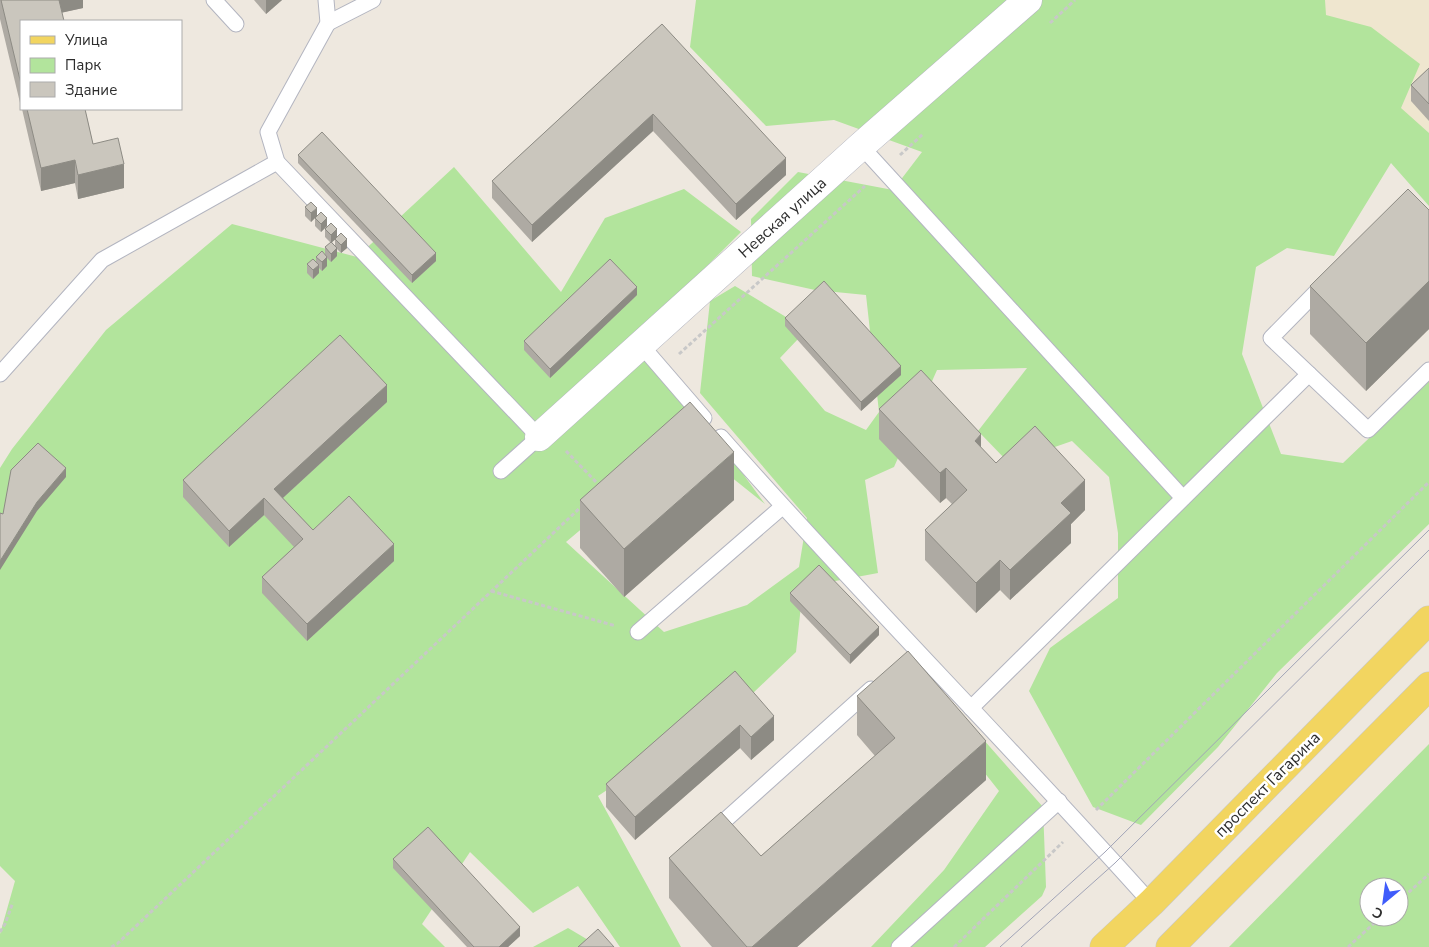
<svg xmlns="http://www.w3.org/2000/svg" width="1429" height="947" font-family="'Nunito Sans',sans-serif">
	<rect width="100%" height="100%" fill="#eee8df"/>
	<!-- education -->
	<polygon fill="#efe6cf" points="1265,0 1429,0 1429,162"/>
	<!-- green -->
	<g fill="#b2e49c" fill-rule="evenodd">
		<polygon points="696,0 1325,0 1326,15 1371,27 1420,64 1401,108 1429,133 1429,206 1391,163 1334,256 1287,248 1256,267 1242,354 1281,454 1343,463 1429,381 1429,524 1277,673 1218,747 1141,825 1093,807 1029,691 1050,648 1118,598 1118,533 1109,477 1072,441 1009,463 978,431 1027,368 937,370 894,467 865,480 878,573 803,587 796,652 753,693 598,796 681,947 620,947 578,886 533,913 470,852 422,924 445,947 0,947 0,934 15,881 0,866 0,468 12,449 106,330 232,224 357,257 454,167 561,292 605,218 684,189 741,232 640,333 765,504 686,441 566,542 664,632 747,605 799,567 807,518 700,393 710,301 735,286 791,320 798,339 780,358 825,411 866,430 879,412 866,295 815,290 752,276 751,219 798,172 893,190 922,152 834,120 766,126 690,47"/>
		<polygon points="937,687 1043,807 1046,887 1042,896 985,947 871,947 944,870 999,791 927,700"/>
		<path d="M 1429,744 L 1429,947 L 1229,947 ZM 1369,887 L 1399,887 L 1399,917 L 1369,917 Z"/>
		<polygon points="568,928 600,947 533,947"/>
	</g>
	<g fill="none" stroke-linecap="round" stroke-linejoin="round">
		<defs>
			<g id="service">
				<polyline points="214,0 236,24"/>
				<polyline points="326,0 328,23 268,132 277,162 539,437 501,471"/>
				<polyline points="328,23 373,0"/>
				<polyline points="861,146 1183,498"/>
				<polyline points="1324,284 1271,338 1368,430 1429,370"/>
				<polyline points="641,345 704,418"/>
				<polyline points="0,374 102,260 277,162"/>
				<path d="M 721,437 C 861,596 1010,745 1151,903"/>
				<polyline points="638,632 782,507"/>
				<polyline points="971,708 1309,374"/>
				<polyline points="712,832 871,689"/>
				<polyline points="899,947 1059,801"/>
			</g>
			<polyline id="minor" points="539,437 861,146 1028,0"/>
			<g id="primary">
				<polyline points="1104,947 1151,903 1429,620"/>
				<polyline points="1170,947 1429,686"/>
			</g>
		</defs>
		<!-- service casing -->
		<use href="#service" stroke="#b3b5c0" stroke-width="17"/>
		<!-- minor casing -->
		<use href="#minor" stroke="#b3b5c0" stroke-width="29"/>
		<!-- primary casing -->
		<use href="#primary" stroke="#c8c8c8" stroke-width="29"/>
		<!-- path -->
		<g stroke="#c8c8c8" stroke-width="3" stroke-dasharray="4 2.5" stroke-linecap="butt">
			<polyline points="1050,23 1075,0"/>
			<polyline points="900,155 923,134"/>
			<polyline points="679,354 865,186"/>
			<polyline points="566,451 600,486"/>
			<polyline points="491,591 616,626"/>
			<polyline points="1096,810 1429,482"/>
			<polyline points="1399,901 1429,874"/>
			<polyline points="0,932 5,924 13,902"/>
			<polyline points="111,947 117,944 583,505"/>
			<polyline points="954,947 1063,842"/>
			<polyline points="1348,947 1381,917"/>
		</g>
		<!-- service -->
		<use href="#service" stroke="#fff" stroke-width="15"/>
		<!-- minor -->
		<use href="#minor" stroke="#fff" stroke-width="28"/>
		<!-- primary -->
		<use href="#primary" stroke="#f2d560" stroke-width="28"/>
		<!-- tram -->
		<g stroke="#a1a4b7" stroke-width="1">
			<polyline points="1000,947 1105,852 1429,530"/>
			<polyline points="1021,947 1115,863 1429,550"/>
		</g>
	</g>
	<!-- wall -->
	<g fill="#aeaaa3" fill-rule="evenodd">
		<polygon points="0,0 83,0 83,8 21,21 21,107 0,19"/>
		<polygon points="254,0 282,0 266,14"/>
		<polygon points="662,24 786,175 736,220 653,131 532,242 492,198 492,181"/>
		<polygon points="1429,68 1429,121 1411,101 1411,85"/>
		<polygon points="22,109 85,109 93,144 124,188 78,199 75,183 41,191"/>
		<polygon points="298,155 436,261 412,283 298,163"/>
		<polygon points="305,207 317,216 327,226 321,232 315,226 315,218 311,222 305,216"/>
		<polygon points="1429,210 1429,329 1366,391 1310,334 1310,286"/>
		<path d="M 325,229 L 337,237 L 347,248 L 341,253 L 337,249 L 337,256 L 331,262 L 327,258 L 327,266 L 322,271 L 319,268 L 319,273 L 313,279 L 307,273 L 307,264 L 316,262 L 316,257 L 325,255 L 325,247 L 331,243 L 325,237 ZM 335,239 L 335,246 L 332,242 Z"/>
		<polygon points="637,295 550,378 524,350 524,341"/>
		<polygon points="785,318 901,375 861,411 785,326"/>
		<polygon points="387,402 283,498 313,530 394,561 307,641 262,593 262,577 294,547 264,515 229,547 183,497 183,480"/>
		<polygon points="879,409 981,448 996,463 1085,510 1071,524 1071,543 1010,600 1000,590 976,613 925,560 925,530 952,504 946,498 940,503 879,439"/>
		<polygon points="580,500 734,500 624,597 580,548"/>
		<polygon points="790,593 879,635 850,664 790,601"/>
		<polygon points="735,671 774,740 751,760 740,748 635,840 606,807 606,784"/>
		<polygon points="857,696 986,780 797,947 712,947 669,898 669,858 761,856 875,756 857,735"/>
		<polygon points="393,859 520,936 508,947 467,947 393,868"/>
	</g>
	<!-- shaded-wall -->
	<g fill="#8d8b84">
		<polygon points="56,0 83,0 83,8 56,14"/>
		<polygon points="266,0 282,0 266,14"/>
		<polygon points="653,114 653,131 532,242 532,225"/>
		<polygon points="786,158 786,175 736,220 736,204"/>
		<polygon points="75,160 75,183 41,191 41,168"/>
		<polygon points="124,164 124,188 78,199 78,175"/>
		<polygon points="317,208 317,216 311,222 311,213"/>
		<polygon points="327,218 327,226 321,232 321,224"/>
		<polygon points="337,229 337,238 331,243 331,235"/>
		<polygon points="347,239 347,248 341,253 341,245"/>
		<polygon points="337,248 337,256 331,262 331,254"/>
		<polygon points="436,253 436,261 412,283 412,275"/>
		<polygon points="327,257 327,266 322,271 322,262"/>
		<polygon points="319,265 319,273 313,279 313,270"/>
		<polygon points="1429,281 1429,329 1366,391 1366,343"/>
		<polygon points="637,287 637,295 550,378 550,369"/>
		<polygon points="901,366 901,375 861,411 861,402"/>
		<polygon points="387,385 387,402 274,506 274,489"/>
		<polygon points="981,434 981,464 975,441"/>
		<polygon points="734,452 734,500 624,597 624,549"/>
		<polygon points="66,468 66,477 37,511 0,570 0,561 37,502"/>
		<polygon points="946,468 946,498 940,503 940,473"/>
		<polygon points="1085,480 1085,510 1071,524 1071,543 1010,600 1010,570 1061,503"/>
		<polygon points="264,498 264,515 229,547 229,531"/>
		<polygon points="394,544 394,561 307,641 307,624"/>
		<polygon points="1000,560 1000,590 976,613 976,583"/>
		<polygon points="879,627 879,635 850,664 850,655"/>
		<polygon points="774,716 774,740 751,760 751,737"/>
		<polygon points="740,725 740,748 635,840 635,817"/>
		<polygon points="986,741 986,780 797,947 752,947"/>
		<polygon points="520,927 520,936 508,947 499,947"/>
	</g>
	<!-- building -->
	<g fill="#cac6bd" stroke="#8d8b84">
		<polygon points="1,0 59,0 64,21 21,21 21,84"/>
		<polygon points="662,24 786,158 736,204 653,114 532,225 492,181"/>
		<polygon points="1429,68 1429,104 1411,85"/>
		<polygon points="27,109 85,109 93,144 118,138 124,164 78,175 75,160 41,168"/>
		<polygon points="322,132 436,253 412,275 298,155"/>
		<polygon points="1408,189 1429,210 1429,281 1366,343 1310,286"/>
		<polygon points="311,202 317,208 311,213 305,207"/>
		<polygon points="321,212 327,218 321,224 315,218"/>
		<polygon points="331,223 337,229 331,235 325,229"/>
		<polygon points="341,233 347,239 341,245 335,239"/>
		<polygon points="331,242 337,248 331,254 325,247"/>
		<polygon points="322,251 327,257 322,262 316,257"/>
		<polygon points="313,259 319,265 313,270 307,264"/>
		<polygon points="610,259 637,287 550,369 524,341"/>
		<polygon points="824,281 901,366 861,402 785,318"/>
		<polygon points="340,335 387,385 274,489 313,530 349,496 394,544 307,624 262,577 303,539 264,498 229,531 183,480"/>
		<polygon points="921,370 981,434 975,441 996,463 1035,426 1085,480 1061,503 1071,513 1010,570 1000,560 976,583 925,530 967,490 946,468 940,473 879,409"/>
		<polygon points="690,402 734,452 624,549 580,500"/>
		<polygon points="38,443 66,468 37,502 0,561 0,513 3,514 11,470"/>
		<polygon points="819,565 879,627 850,655 790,593"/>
		<polygon points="908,651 986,741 752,947 747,947 669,858 721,812 761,856 895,738 857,696"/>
		<polygon points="735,671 774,716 751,737 740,725 635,817 606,784"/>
		<polygon points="428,827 520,927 499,947 474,947 393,859"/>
		<polygon points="598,929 614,947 578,947"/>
	</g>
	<g text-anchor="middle" stroke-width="5" stroke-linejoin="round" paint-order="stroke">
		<!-- street labels -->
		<g font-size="16" fill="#2d2d2d" stroke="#fff">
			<text transform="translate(782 217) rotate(-42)" y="6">Невская улица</text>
			<text transform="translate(1267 784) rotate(-45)" y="6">проспект Гагарина</text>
		</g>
	</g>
	<!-- legend -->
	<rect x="20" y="20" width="162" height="90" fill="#ffffff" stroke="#ababab"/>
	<rect x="30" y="36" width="25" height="8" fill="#f2d560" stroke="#ababab"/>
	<text x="65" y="45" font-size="15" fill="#2d2d2d">Улица</text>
	<rect x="30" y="58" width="25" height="15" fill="#b2e49c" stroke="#ababab"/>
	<text x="65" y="70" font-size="15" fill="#2d2d2d">Парк</text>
	<rect x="30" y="82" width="25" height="15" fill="#cac6bd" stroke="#ababab"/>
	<text x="65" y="95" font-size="15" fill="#2d2d2d">Здание</text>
	<!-- north arrow -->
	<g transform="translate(1384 902) rotate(209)"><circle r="24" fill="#ffffff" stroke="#ababab"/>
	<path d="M0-4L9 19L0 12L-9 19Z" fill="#3f5cfb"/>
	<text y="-8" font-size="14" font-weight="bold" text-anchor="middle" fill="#2d2d2d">С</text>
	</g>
</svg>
